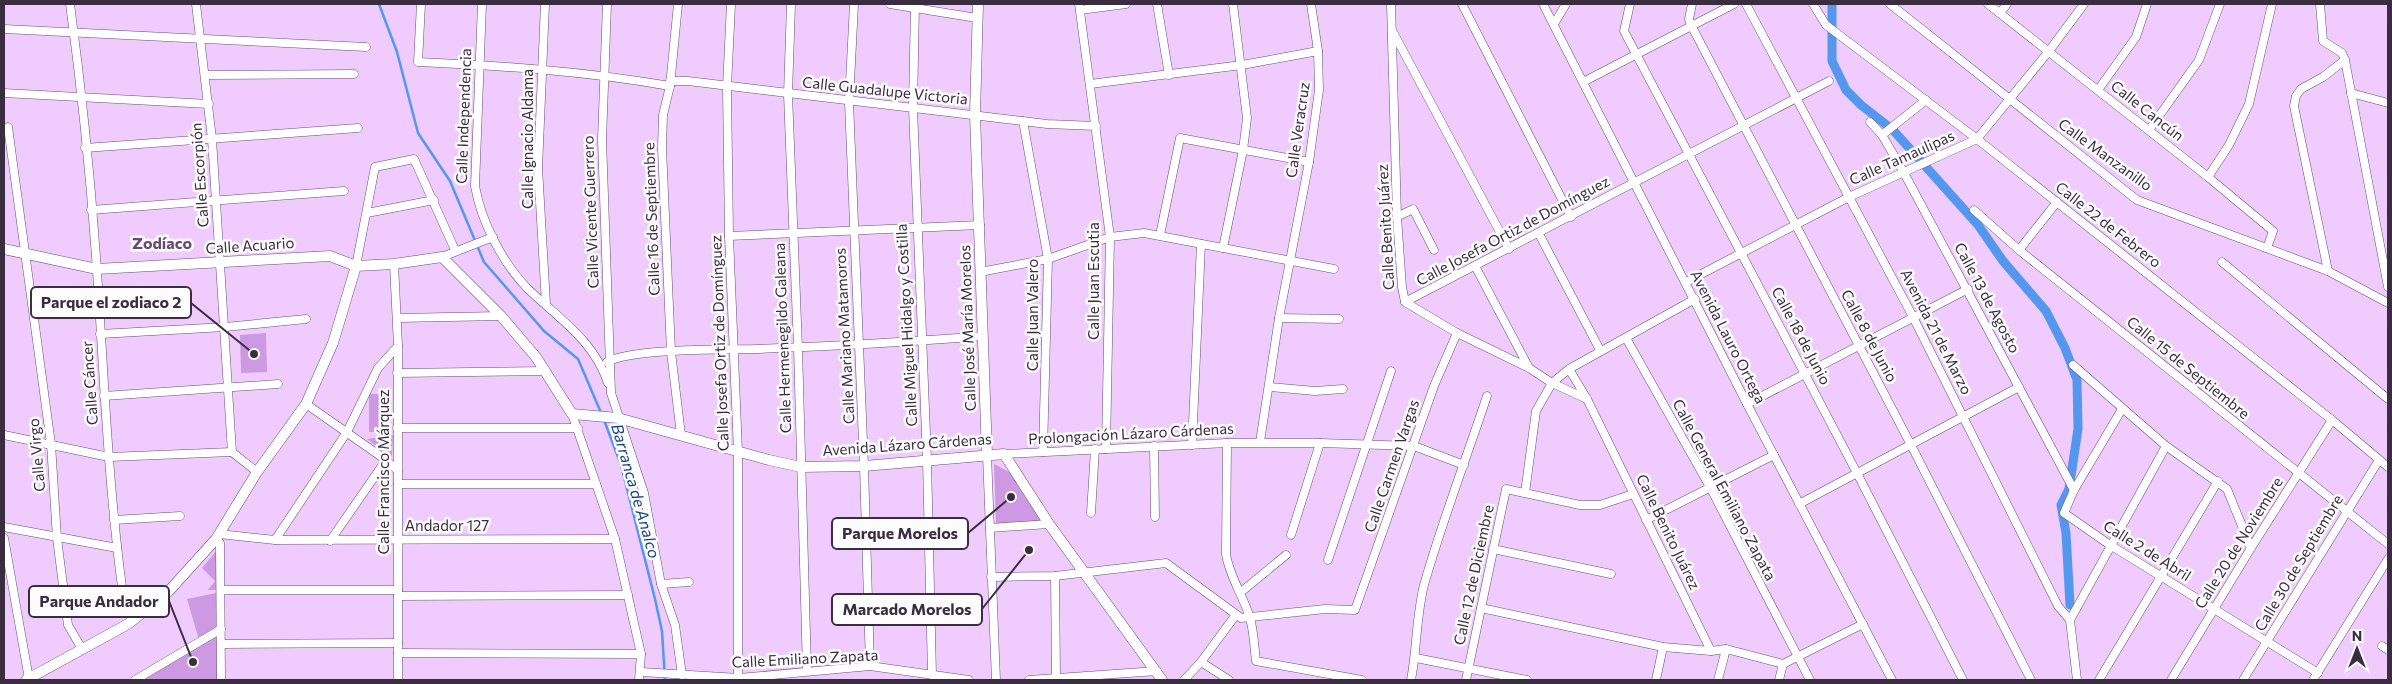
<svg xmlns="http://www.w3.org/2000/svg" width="2392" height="684" font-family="Commissioner,sans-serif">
	<rect width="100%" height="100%" fill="#efccfd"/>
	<!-- green -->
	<g fill="#cd99e2">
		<polygon points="266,333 267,372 241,373 240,335"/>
		<polygon points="369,394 387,394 389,431 369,432"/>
		<polygon points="393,435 392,458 367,439"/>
		<polygon points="994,464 1011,473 1041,521 996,524"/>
		<polygon points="216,551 218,590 208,590 215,581 202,568"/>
		<polygon points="221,592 221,680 135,680 200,643 187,599"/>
	</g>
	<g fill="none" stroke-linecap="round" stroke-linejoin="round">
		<!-- stream -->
		<g stroke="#5497ef" stroke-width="2.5">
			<polyline points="379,4 397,52 418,133 450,181 484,262 544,331 578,359 602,415"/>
			<polyline points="604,420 621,465 655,599 662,631 665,680"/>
		</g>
		<!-- canal -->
		<polyline stroke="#5497ef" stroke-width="9" points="1832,4 1832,61 1846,90 1861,105 1893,130 1978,225 2003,261 2046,311 2065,348 2077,380 2078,429 2069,489 2061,505 2066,533 2070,605"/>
		<defs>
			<g id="street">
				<path d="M 70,4 C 82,92 91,182 97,271 C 104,376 108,482 122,587"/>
				<polyline points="196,4 212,139 232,452 257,472"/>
				<path d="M 421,4 L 418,62 C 504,66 584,71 670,86"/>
				<path d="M 482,4 L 475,186 C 481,221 502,262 527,288 C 559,319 593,339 608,383"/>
				<polyline points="545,4 538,168 546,304"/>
				<polyline points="607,4 602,140 611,393 644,493 661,584 675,625 682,675"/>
				<polyline points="678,4 670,86 663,115 662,148 671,352 681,435"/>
				<polyline points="731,4 727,87 729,236 738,452 738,680"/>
				<polyline points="791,4 788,94 798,348 807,671"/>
				<polyline points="854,4 849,102 864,466 870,666"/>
				<polyline points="890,4 977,18"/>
				<polyline points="915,4 913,108 927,460 932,675"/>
				<polyline points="1079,4 1110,237 1106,449"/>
				<polyline points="1157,4 1169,75"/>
				<polyline points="1391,4 1397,217 1402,287 1405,302 1457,333 1529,368 1552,383 1587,399"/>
				<polyline points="1462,4 1571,217"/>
				<polyline points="1543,4 1747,404 1892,680"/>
				<polyline points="1630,4 1624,31 1857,473 1963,680"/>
				<polyline points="1692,4 1689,19 1691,25 1911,445 2031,680"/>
				<polyline points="1746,4 1913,317 2058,606 2070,620 2077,680"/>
				<polyline points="1813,4 1826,25 1977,139 2332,420 2388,467"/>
				<polyline points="1890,4 2137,200 2328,271 2388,303"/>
				<polyline points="1988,4 2208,177 2273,231 2267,248"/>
				<polyline points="2320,4 2323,41 2342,53 2345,60 2388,287"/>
				<polyline points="1080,10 1126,4"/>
				<polyline points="2000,13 2007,4"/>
				<polyline points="1554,24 1566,4"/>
				<polyline points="4,29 366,47"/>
				<polyline points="1393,32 1509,249"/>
				<polyline points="205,75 354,74"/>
				<polyline points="670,81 688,81 1047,124 1096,126"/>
				<polyline points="1583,82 1734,4"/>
				<polyline points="1090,84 1242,65 1318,51"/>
				<polyline points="2098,90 2136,37 2147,4"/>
				<polyline points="4,93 209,104"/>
				<polyline points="2351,93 2388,103"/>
				<polyline points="1023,121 1048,259 1043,452"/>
				<polyline points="1870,122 1882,135 1903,171 2074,490"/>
				<polyline points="8,127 51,444 57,538 68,625 82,649"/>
				<polyline points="2149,130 2199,60 2220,4"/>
				<polyline points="1882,135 1926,100"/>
				<polyline points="85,148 358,128"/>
				<polyline points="2208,177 2229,145 2249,104 2272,4"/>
				<polyline points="91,210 344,191"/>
				<polyline points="1974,210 2019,250 2388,544"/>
				<polyline points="367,213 434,200"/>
				<polyline points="1397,217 1413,209 1434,250"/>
				<polyline points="1539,234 1600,350"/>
				<polyline points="1160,235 1180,138 1309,162"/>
				<polyline points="729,236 980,225"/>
				<polyline points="1223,248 1243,150 1247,118 1233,4"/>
				<polyline points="2019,250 2057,202"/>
				<polyline points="442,257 493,237"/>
				<polyline points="2222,262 2388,399"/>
				<polyline points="394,264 398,346 398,680"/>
				<polyline points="356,266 375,167 414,159 455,250"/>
				<polyline points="1475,266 1529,368"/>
				<polyline points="2328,271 2294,106 2296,96 2301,89 2323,77 2345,60"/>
				<polyline points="980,272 1048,259 1110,237 1144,233 1334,269"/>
				<polyline points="1686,282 1849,197 1977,139 2049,51 2084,4"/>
				<polyline points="1405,302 1829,81"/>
				<polyline points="397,318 501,316"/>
				<polyline points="1279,318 1339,319"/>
				<polyline points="100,334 225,327 306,319"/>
				<polyline points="1626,338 1710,487 1810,680"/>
				<path d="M 607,362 C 633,348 725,350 758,349 C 833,346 908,342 983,336"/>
				<polyline points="2073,365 2166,446 2227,489 2251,548"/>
				<polyline points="1569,369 1587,399 1711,651"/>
				<polyline points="397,373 546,371"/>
				<polyline points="1270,387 1315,391 1343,389"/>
				<polyline points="104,396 278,384"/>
				<polyline points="306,404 386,460 398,471"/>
				<polyline points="1747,404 1968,289"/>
				<polyline points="2122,409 2074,490 2064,513 2110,545 2318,673"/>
				<polyline points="572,414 615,539 641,654 639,680"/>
				<polyline points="397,428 578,428"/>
				<polyline points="4,435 109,457 232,452"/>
				<polyline points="1260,442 1279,318 1309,162 1319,90 1318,51 1311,4"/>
				<path d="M 1227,443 L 1226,554 C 1229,575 1242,594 1249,615 C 1254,629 1254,646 1256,661 L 1362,680"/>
				<polyline points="1192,445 1201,244"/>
				<polyline points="1154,446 1155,517"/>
				<polyline points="1004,454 1227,443 1320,443 1414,446 1464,465"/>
				<polyline points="987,455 996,680"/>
				<polyline points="398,484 596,484"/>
				<polyline points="1525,493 1536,411 1552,383 1569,369 1695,299"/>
				<polyline points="1799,504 2019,387"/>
				<polyline points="1091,513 1095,449"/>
				<polyline points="114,520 180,516"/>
				<polyline points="1646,520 1774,455"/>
				<polyline points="4,527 117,548"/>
				<polyline points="990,528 1049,524"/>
				<polyline points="219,534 275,540 615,539"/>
				<polyline points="1291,535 1320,443"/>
				<polyline points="4,538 29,679"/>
				<polyline points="216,539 220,543 221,680"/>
				<polyline points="275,540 347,432 378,368 398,346"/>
				<polyline points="330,541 386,460"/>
				<polyline points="1493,549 1611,574"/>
				<polyline points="1328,560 1391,371"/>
				<polyline points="1055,576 1056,678"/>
				<polyline points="991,577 1055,576 1166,563 1241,618 1325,609 1355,610 1434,386 1457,333"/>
				<polyline points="661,584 689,582"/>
				<polyline points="221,590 398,590"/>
				<polyline points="1241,592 1286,555"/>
				<polyline points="398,596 628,595"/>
				<polyline points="1481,608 1663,647 1711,651 1726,649 1783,664 1863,624"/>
				<polyline points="2070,620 2166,446"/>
				<polyline points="221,644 398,643"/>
				<polyline points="2382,646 2388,650"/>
				<polyline points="398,653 641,654"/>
				<polyline points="1416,658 1527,680"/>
				<polyline points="1201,662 1229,680"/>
				<polyline points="641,672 739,678 870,666 969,680"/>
				<polyline points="135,680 221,629"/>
				<polyline points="1029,680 1157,671"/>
				<polyline points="1184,680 1201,662 1235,616"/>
				<path d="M 1411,680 C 1417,649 1416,617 1424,585 C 1442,522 1466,459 1487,396"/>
				<polyline points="1466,680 1506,489 1580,505 1600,505 1633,494"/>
				<polyline points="1656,680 1663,647"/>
				<polyline points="1718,680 1726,649"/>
				<polyline points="1779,680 1783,664"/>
				<polyline points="2099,680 2218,481"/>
				<polyline points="2171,680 2251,548 2332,420"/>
				<polyline points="2243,680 2379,460"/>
				<polyline points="2313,680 2388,559"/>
			</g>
			<g id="secondary">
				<polyline points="978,4 975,115 987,455"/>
				<polyline points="4,249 97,269 330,256 356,266 394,264 442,257 501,316 536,357 572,414 618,418 769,460 801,467 864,466 1004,454 1049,524 1162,680"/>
				<polyline points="26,680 128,624 168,592 216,539 257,472 306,404 333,343 356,266"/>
			</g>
		</defs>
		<!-- street casing -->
		<use href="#street" stroke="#6a4c77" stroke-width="9"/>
		<!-- secondary casing -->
		<use href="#secondary" stroke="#6a4c77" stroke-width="11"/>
		<!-- street -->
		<use href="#street" stroke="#fff" stroke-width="8"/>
		<!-- secondary -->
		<use href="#secondary" stroke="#fff" stroke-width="10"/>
	</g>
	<g text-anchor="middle" stroke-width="5" stroke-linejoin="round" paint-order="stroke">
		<!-- street labels -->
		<g font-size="15" fill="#3a2d40" stroke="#fcfcfc">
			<text transform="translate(885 91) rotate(6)" y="5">Calle Guadalupe Victoria</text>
			<text transform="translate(2147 111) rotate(38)" y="5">Calle Cancún</text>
			<text transform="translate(464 116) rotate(-88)" y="5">Calle Independencia</text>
			<text transform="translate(1298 130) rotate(-82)" y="5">Calle Veracruz</text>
			<text transform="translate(528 139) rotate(-90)" y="5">Calle Ignacio Aldama</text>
			<text transform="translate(2105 155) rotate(36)" y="5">Calle Manzanillo</text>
			<text transform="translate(1902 158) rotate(-24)" y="5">Calle Tamaulipas</text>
			<text transform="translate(200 175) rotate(-94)" y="5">Calle Escorpión</text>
			<text transform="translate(591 212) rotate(-92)" y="5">Calle Vicente Guerrero</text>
			<text transform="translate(652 219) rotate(-92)" y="5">Calle 16 de Septiembre</text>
			<text transform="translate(2108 225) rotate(38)" y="5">Calle 22 de Febrero</text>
			<text transform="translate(1386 227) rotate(-93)" y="5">Calle Benito Juárez</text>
			<text transform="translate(1513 231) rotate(-28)" y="5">Calle Josefa Ortiz de Domínguez</text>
			<text transform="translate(250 246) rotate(-4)" y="5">Calle Acuario</text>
			<text transform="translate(1094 281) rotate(-90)" y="5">Calle Juan Escutia</text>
			<text transform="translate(1987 298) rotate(62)" y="5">Calle 13 de Agosto</text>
			<text transform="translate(1033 315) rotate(-90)" y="5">Calle Juan Valero</text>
			<text transform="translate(907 325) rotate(-93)" y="5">Calle Miguel Hidalgo y Costilla</text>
			<text transform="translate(968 328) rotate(-92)" y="5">Calle José María Morelos</text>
			<text transform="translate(1936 332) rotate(63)" y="5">Avenida 21 de Marzo</text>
			<text transform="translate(845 336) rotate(-93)" y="5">Calle Mariano Matamoros</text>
			<text transform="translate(1801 336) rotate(62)" y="5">Calle 18 de Junio</text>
			<text transform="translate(1869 336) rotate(62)" y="5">Calle 8 de Junio</text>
			<text transform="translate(1728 337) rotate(63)" y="5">Avenida Lauro Ortega</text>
			<text transform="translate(783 338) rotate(-92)" y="5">Calle Hermenegildo Galeana</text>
			<text transform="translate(720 343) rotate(-92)" y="5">Calle Josefa Ortiz de Domínguez</text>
			<text transform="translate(2188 368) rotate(39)" y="5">Calle 15 de Septiembre</text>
			<text transform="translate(90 383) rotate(-94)" y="5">Calle Cáncer</text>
			<text transform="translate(1131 434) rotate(-3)" y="5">Prolongación Lázaro Cárdenas</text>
			<text transform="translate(907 445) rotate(-4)" y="5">Avenida Lázaro Cárdenas</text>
			<text transform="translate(37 455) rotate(-95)" y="5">Calle Virgo</text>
			<text transform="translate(1392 466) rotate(-71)" y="5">Calle Carmen Vargas</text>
			<text transform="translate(384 472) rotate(-90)" y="5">Calle Francisco Márquez</text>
			<text transform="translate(1724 490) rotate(62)" y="5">Calle General Emiliano Zapata</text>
			<text x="447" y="531">Andador 127</text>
			<text transform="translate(1668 532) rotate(64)" y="5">Calle Benito Juárez</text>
			<text transform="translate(2239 543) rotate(-58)" y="5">Calle 20 de Noviembre</text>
			<text transform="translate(2147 551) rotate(32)" y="5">Calle 2 de Abril</text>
			<text transform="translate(2299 563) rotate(-59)" y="5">Calle 30 de Septiembre</text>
			<text transform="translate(1474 575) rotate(-78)" y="5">Calle 12 de Diciembre</text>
			<text transform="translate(805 659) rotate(-3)" y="5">Calle Emiliano Zapata</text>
		</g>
		<!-- neighbourhood labels -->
		<g font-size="16" font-weight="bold" fill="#674973" stroke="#fcfcfc">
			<text x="162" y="249">Zodíaco</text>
		</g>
		<!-- water labels -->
		<g font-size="16" font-style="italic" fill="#18457d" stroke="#fcfcfc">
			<text transform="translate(636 491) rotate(74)" y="6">Barranca de Analco</text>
		</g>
	</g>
	<!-- callouts -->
	<path fill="none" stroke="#3a2d40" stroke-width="2" d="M254 354L191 303M1011 497L968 533M193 662L169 601M1029 550L982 609"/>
	<g fill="#3a2d40" stroke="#fcfcfc" stroke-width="2">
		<circle cx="254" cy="354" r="5"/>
		<circle cx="1011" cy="497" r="5"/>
		<circle cx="193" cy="662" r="5"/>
		<circle cx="1029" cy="550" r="5"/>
	</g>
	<g fill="#fcfcfc" stroke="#3a2d40" stroke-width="2">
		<rect x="31" y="287" width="160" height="31" rx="5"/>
		<rect x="832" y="518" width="136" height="31" rx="5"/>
		<rect x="29" y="586" width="140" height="31" rx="5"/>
		<rect x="832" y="594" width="150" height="31" rx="5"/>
	</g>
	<g font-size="16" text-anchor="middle" font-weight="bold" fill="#3a2d40">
		<text x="111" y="308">Parque el zodiaco 2</text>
		<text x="900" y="539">Parque Morelos</text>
		<text x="99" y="607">Parque Andador</text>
		<text x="907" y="615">Marcado Morelos</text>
	</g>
	<!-- border -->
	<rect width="2392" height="684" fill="none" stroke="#3a2d40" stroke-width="10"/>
	<!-- north arrow -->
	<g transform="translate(2357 649)" stroke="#fcfcfc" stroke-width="4" paint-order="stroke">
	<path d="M0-4L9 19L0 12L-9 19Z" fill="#3a2d40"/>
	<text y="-8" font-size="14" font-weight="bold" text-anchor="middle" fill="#3a2d40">N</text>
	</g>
</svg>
